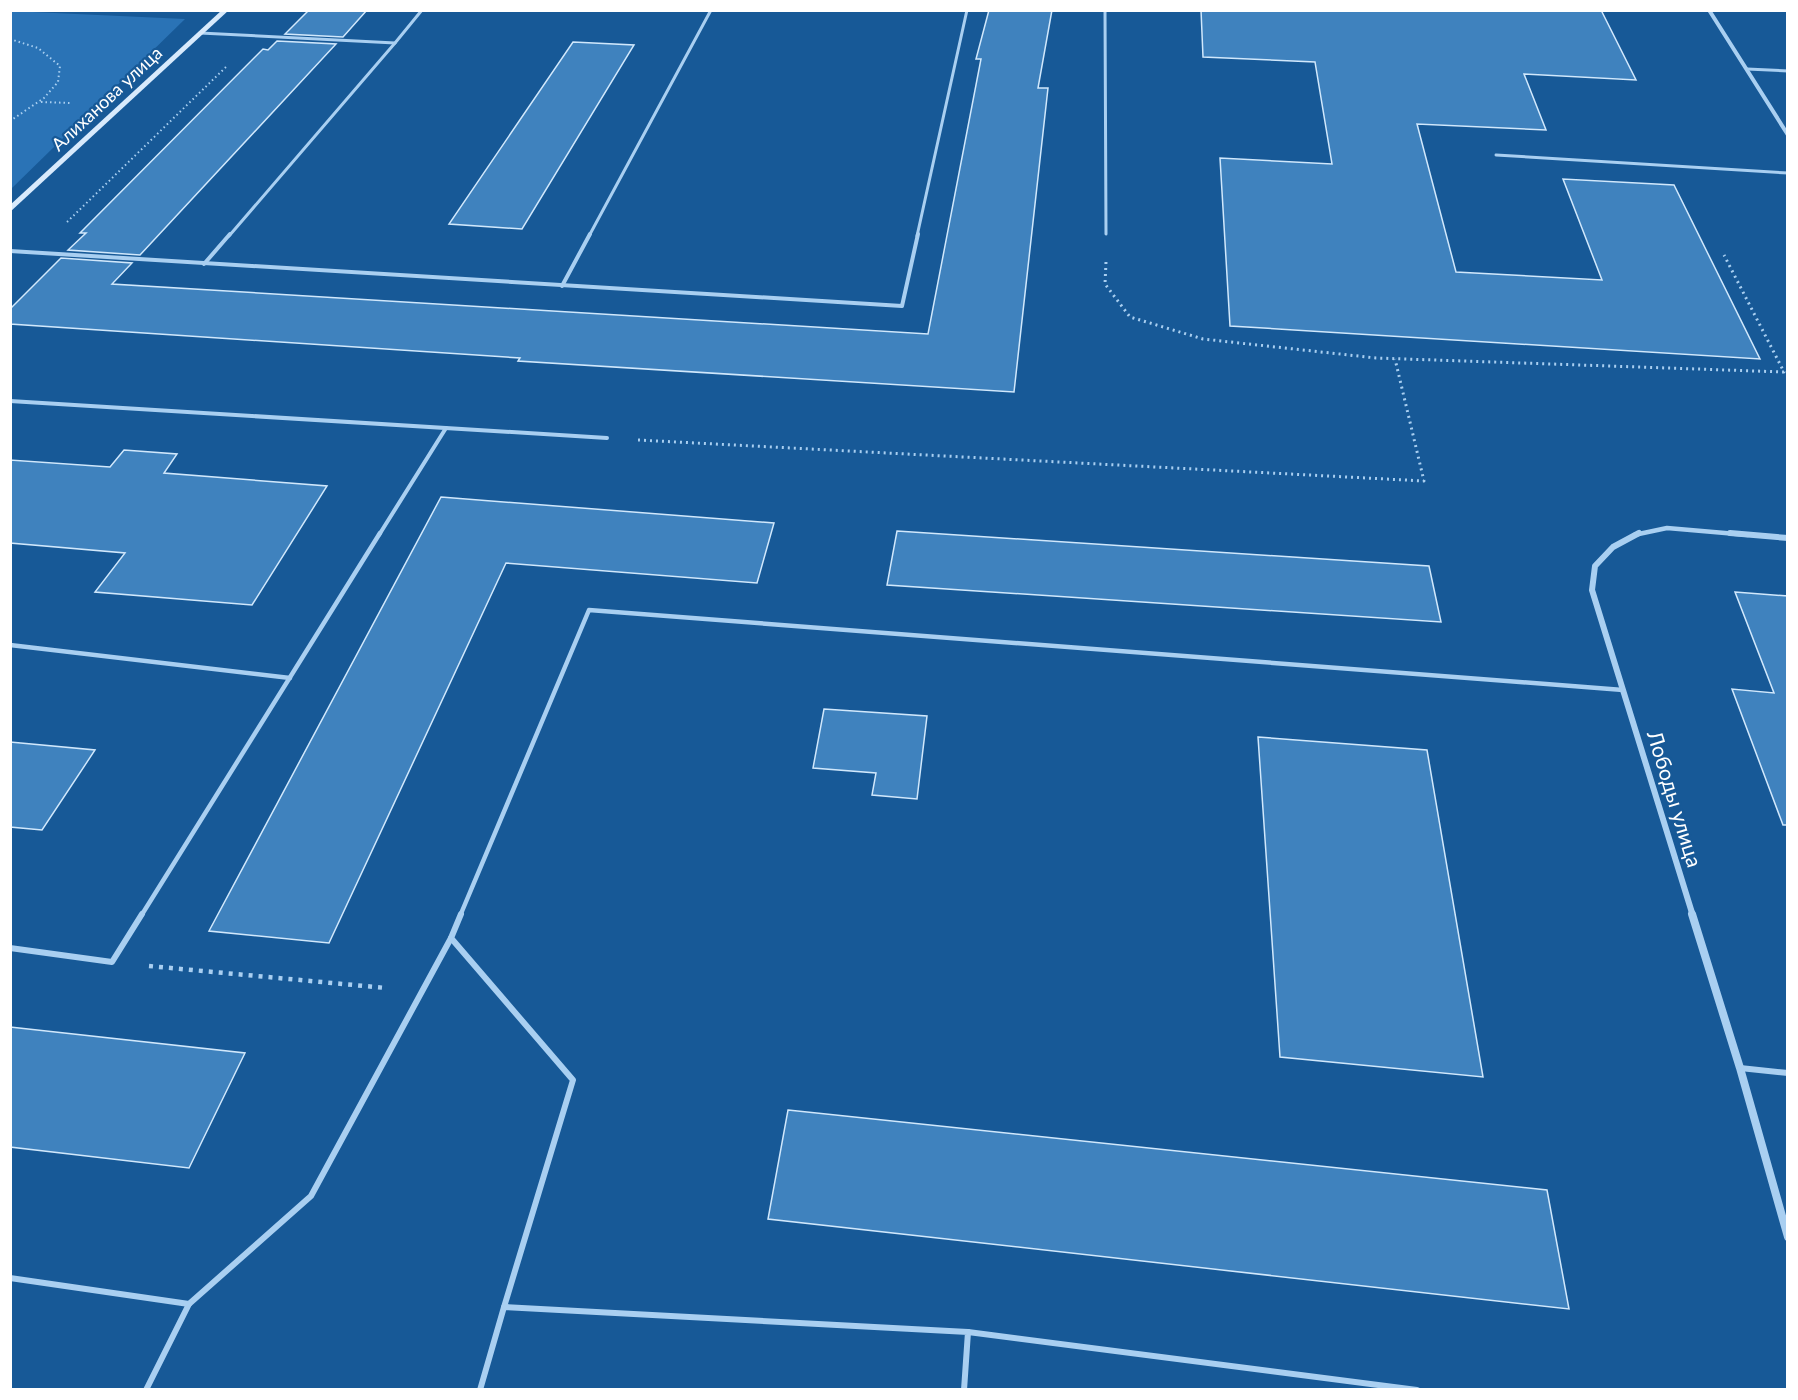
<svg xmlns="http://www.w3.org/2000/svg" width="1798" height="1400" font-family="Lato,sans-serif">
	<rect width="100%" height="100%" fill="#175997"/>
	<!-- green -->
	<polygon fill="#2a73b6" points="11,11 185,19 11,189 10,11"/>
	<!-- building -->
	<g fill="#3f82be" stroke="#d1e8fc" stroke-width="1.5">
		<polygon points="309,10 367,10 343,37 285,34"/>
		<polygon points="989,10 1052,10 1038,88 1048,88 1014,392 518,361 520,358 10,324 10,309 61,258 132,263 112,284 928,334 981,59 976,59"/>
		<polygon points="1201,10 1601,10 1636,80 1524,74 1546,130 1417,124 1456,272 1602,280 1563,179 1674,185 1760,359 1230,326 1220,158 1332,164 1315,62 1203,57"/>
		<polygon points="277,41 336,44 140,255 68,250 86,233 80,233 263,49 268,50"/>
		<polygon points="573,42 634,45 522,229 449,224"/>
		<polygon points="124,450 177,454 164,473 327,486 252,605 95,592 125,553 10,543 10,460 110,467"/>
		<polygon points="441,497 774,523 757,583 506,563 329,943 209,931"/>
		<polygon points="897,531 1429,566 1441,622 887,585"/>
		<polygon points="1735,592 1788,596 1788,825 1783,825 1732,689 1774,693"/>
		<polygon points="824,709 927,716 917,799 872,795 876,773 813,768"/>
		<polygon points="1258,737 1427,750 1483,1077 1280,1057"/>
		<polygon points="10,742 95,750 42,830 10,827"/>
		<polygon points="10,1027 245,1053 189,1168 10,1147"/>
		<polygon points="788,1110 1547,1190 1569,1309 768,1219"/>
	</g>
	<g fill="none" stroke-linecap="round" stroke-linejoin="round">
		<!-- path-far2 -->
		<g stroke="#a9cff1" stroke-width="2" stroke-dasharray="1.5 3" stroke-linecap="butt">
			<polyline points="10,13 14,10"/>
			<polyline points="10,39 38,48 60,66 58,82 44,98 10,121"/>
			<polyline points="41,102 70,103"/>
			<polyline points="67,222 227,66"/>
		</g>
		<!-- path-far1 -->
		<g stroke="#a9cff1" stroke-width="3" stroke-dasharray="2 4" stroke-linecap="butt">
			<polyline points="1106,262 1105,284 1130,317 1203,339 1376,358 1784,372 1724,255"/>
			<polyline points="638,440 1424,481 1395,359"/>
		</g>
		<!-- path -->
		<polyline stroke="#a9cff1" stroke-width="4.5" stroke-dasharray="4 6" stroke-linecap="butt" points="149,966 386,988"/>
		<!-- lane-far3 -->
		<g stroke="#a9cff1" stroke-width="3">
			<polyline points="1105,10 1106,234"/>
			<polyline points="200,33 395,43 422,10"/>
			<polyline points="1747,69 1788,71"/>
			<polyline points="1496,155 1788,173"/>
			<polyline points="229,236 395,43"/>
			<polyline points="589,236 711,10"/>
			<polyline points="917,236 967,10"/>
		</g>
		<!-- lane-far2 -->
		<g stroke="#a9cff1" stroke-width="4">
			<polyline points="10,251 902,306 918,234"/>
			<polyline points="204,264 230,234"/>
			<polyline points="562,286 590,234"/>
			<polyline points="10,401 607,438"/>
			<polyline points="379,535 446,428"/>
		</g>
		<!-- lane-far1 -->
		<g stroke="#a9cff1" stroke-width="4.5">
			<polyline points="10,645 290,678"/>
			<polyline points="141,916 380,533"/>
			<polyline points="460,916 589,610 1623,690"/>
		</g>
		<!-- lane -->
		<g stroke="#a9cff1" stroke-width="6">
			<polyline points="461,914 451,938 573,1080 504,1307"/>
			<polyline points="10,948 112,962 142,914"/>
			<polyline points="1740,1068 1788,1073"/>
			<polyline points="10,1278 189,1304 146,1390"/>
			<polyline points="189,1304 311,1196 451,938"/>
			<polyline points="968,1332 1417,1390"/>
			<polyline points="480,1390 504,1307 968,1332 964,1390"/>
		</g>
		<!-- street-far3 -->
		<polyline stroke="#a9cff1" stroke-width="4" points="1709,10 1788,135"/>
		<!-- street-far2 -->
		<polyline stroke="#a9cff1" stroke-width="4.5" points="1634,535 1667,528 1748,535"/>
		<!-- street-far1 -->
		<g stroke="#a9cff1" stroke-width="6">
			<polyline points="1639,533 1613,547 1595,566 1592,590 1693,916"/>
			<polyline points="1730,533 1788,538"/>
		</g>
		<!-- street -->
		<polyline stroke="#a9cff1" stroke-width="8" points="1692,914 1740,1068 1788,1237"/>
		<!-- secondary -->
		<polygon fill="#d8eafc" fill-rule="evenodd" points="222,10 229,10 10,212 10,205"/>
	</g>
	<g text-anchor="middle" stroke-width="4.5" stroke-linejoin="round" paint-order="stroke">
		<!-- far-street labels -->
		<g font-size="18" fill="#fff" stroke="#175997">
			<text transform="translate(107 99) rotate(-43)" y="6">Алиханова улица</text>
		</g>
		<!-- street labels -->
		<g font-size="21" fill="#fff" stroke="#175997">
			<text transform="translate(1674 799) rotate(73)" y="7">Лободы улица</text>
		</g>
	</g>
	<!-- border -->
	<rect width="1798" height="1400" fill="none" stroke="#ffffff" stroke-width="24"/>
</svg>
